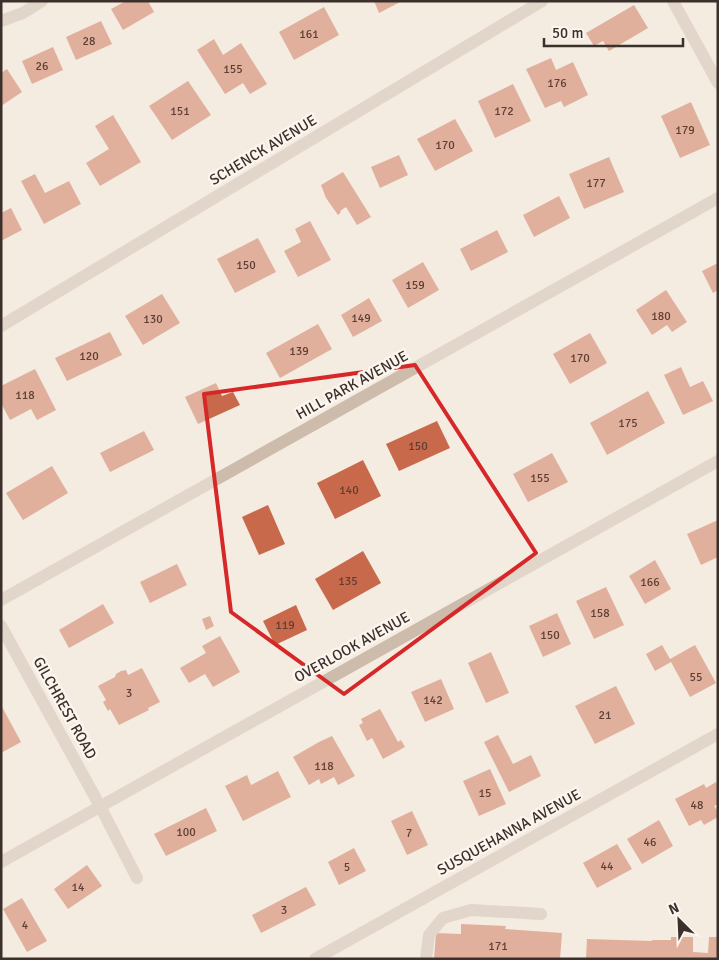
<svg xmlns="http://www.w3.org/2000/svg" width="719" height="960" font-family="Signika,sans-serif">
	<rect width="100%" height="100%" fill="#f4ebe1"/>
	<!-- building -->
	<g fill="#c8694b">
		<polygon points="126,1 148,1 154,12 123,30 111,9"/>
		<polygon points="374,1 402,1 379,13"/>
		<polygon points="634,5 648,28 609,51 603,41 594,46 586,33"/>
		<polygon points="324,7 339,35 294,60 279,32"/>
		<polygon points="101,21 112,44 76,60 66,37"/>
		<polygon points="214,39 223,55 241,43 267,84 250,94 243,83 225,94 197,50"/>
		<polygon points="53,47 63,70 32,84 22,61"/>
		<polygon points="551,58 556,70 573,62 588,95 564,107 561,101 545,108 526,69"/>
		<polygon points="7,69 22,92 1,106 1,73"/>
		<polygon points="188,81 211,115 172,140 149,106"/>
		<polygon points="513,84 531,121 495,138 478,101"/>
		<polygon points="691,102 710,145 680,158 661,116"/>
		<polygon points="113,115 141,162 100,186 86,163 109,149 95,126"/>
		<polygon points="455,119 473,151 435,171 417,139"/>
		<polygon points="399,155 408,175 380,188 371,167"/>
		<polygon points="609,157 624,192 584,209 569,174"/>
		<polygon points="343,172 371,217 357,225 346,207 340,211 341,212 338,215 326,198 321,185"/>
		<polygon points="35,174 45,193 69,181 81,204 44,224 21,181"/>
		<polygon points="559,196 570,218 534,237 523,215"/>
		<polygon points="11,208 22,230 1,241 1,213"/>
		<polygon points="310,221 331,260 298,277 284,251 301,242 295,229"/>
		<polygon points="497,230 508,252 471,271 460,249"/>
		<polygon points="258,238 276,272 235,293 217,259"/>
		<polygon points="423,262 439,290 408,308 392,280"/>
		<polygon points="718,263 718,290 713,293 702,271"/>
		<polygon points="666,290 687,322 672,332 667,325 652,335 636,310"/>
		<polygon points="162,294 180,323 143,345 125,316"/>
		<polygon points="369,298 382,321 353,337 341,315"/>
		<polygon points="318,324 332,349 280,378 266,353"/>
		<polygon points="110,332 122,355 67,381 55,358"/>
		<polygon points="590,333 607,363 570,384 553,354"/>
		<polygon points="681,367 690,387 703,381 713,401 683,415 664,375"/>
		<polygon points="35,369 56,410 37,420 31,409 10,420 1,403 1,386"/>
		<polygon points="216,383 222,396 233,392 240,405 198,424 185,397"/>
		<polygon points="648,391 665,423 607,455 590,423"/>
		<polygon points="437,421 450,448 399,471 386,444"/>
		<polygon points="144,431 154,450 110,472 100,453"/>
		<polygon points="552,453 568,482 528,502 513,474"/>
		<polygon points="363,460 381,496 335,519 317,483"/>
		<polygon points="52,466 68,493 23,520 6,493"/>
		<polygon points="268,505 285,544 259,555 242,517"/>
		<polygon points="718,520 718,557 701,565 687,534"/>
		<polygon points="363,551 381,583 333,610 315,579"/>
		<polygon points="655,560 671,589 645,604 629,576"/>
		<polygon points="177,564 187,585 150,603 140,582"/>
		<polygon points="606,587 624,625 594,639 576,601"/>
		<polygon points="103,604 114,623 69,648 59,630"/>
		<polygon points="296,605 307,630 275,645 263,621"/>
		<polygon points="557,613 571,644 543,657 529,626"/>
		<polygon points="210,616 214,626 206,630 202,619"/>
		<polygon points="220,636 240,672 213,687 205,674 189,683 180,668 206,653 202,646"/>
		<polygon points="662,645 670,659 695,645 716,683 690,697 671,662 655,671 646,654"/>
		<polygon points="491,652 509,693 486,703 468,663"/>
		<polygon points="142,668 160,702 148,708 149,710 119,725 110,709 108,711 103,702 106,700 98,686 115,677 116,674 121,671 126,670 128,675"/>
		<polygon points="441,679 454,709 425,722 411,692"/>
		<polygon points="616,686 635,724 595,744 575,706"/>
		<polygon points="1,705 21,742 1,753"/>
		<polygon points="380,709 398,742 401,740 405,747 383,759 372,738 367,741 359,725 363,723 361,719"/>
		<polygon points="498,735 513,764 531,755 541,776 509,792 484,742"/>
		<polygon points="332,736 355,776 338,785 334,777 321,784 319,779 309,785 293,757 319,742"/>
		<polygon points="490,769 506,804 479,816 463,781"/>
		<polygon points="278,771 291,797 243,821 225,786 247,775 251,785"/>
		<polygon points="716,782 718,786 718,804 714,806 718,812 718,817 704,825 701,820 689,826 675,799 704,784 706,788"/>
		<polygon points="206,808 217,831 166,856 154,834"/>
		<polygon points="412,811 428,845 407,855 391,821"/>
		<polygon points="659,820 673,846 642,864 627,839"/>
		<polygon points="617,844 632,869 597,888 583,863"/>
		<polygon points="354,848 366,871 339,885 328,862"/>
		<polygon points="87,865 102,886 68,909 54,889"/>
		<polygon points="306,887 316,905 261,933 252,915"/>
		<polygon points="22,898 47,941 27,952 3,909"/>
		<polygon points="461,924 506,926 505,929 562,933 560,959 434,959 436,933 461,934"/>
		<polygon points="671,937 693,937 693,952 708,953 709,937 718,937 718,959 586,959 587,939 652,941 652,940 671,940"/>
	</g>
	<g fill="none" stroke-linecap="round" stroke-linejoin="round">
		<!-- minor -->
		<g stroke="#cdbbac" stroke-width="12">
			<polyline points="673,1 718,83"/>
			<polyline points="1,21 23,13 42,1"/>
			<polyline points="1,326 542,1"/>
			<polyline points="1,600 718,198"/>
			<polyline points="1,626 100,806 137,878"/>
			<polyline points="1,862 718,461"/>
			<polyline points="315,959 718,734"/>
			<polyline points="426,959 429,935 443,918 471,910 541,914"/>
		</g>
	</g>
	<!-- marked area -->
	<path d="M0 0H719V960H0ZM 415,365 L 536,553 L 344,694 L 231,612 L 204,394 Z" fill="#f4ebe1" fill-opacity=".55" fill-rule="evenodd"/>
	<path fill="none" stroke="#d62828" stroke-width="4" stroke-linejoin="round" d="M 415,365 L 536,553 L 344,694 L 231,612 L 204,394 Z"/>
	<g text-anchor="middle" stroke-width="5" stroke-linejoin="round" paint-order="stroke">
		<!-- number labels -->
		<g font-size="12" fill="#5e3e33">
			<text x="309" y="38">161</text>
			<text x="89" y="45">28</text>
			<text x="42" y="70">26</text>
			<text x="233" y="73">155</text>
			<text x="557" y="87">176</text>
			<text x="180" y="115">151</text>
			<text x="504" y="115">172</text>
			<text x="685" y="134">179</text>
			<text x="445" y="149">170</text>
			<text x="596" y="187">177</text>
			<text x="246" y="269">150</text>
			<text x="415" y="289">159</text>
			<text x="661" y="320">180</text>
			<text x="361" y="322">149</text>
			<text x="153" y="323">130</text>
			<text x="299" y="355">139</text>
			<text x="89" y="360">120</text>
			<text x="580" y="362">170</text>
			<text x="25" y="399">118</text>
			<text x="628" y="427">175</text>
			<text x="418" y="450">150</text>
			<text x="540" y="482">155</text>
			<text x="349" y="494">140</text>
			<text x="348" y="585">135</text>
			<text x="650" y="586">166</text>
			<text x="600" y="617">158</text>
			<text x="285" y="629">119</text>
			<text x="550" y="639">150</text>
			<text x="696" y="681">55</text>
			<text x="129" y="697">3</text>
			<text x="433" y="704">142</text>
			<text x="605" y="719">21</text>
			<text x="324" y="770">118</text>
			<text x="485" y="797">15</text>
			<text x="697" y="809">48</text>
			<text x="186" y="836">100</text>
			<text x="409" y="837">7</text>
			<text x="650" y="846">46</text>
			<text x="607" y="870">44</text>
			<text x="347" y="871">5</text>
			<text x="78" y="891">14</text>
			<text x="284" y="914">3</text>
			<text x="25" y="929">4</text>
			<text x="498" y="950">171</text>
		</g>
		<!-- street labels -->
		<g font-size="15" fill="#3b302b" stroke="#fbf5ee">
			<text transform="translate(263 150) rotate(-31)" y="5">SCHENCK AVENUE</text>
			<text transform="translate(352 385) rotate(-29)" y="5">HILL PARK AVENUE</text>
			<text transform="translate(352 647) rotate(-29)" y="5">OVERLOOK AVENUE</text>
			<text transform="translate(65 708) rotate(61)" y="5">GILCHREST ROAD</text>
			<text transform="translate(509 832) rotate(-29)" y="5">SUSQUEHANNA AVENUE</text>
		</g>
	</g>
	<!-- border -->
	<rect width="719" height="960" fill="none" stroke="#3b302b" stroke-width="5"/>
	<!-- north arrow -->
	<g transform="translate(679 920) rotate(336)" stroke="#fbf5ee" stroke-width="4" paint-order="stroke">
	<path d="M0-4L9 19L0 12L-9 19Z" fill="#3b302b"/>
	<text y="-8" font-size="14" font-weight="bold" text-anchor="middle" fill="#3b302b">N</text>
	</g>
	<!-- scale -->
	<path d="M544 38v8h139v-8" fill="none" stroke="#3b302b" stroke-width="2.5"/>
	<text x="552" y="38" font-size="15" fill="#3b302b" stroke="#fbf5ee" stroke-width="4" paint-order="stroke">50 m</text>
</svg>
